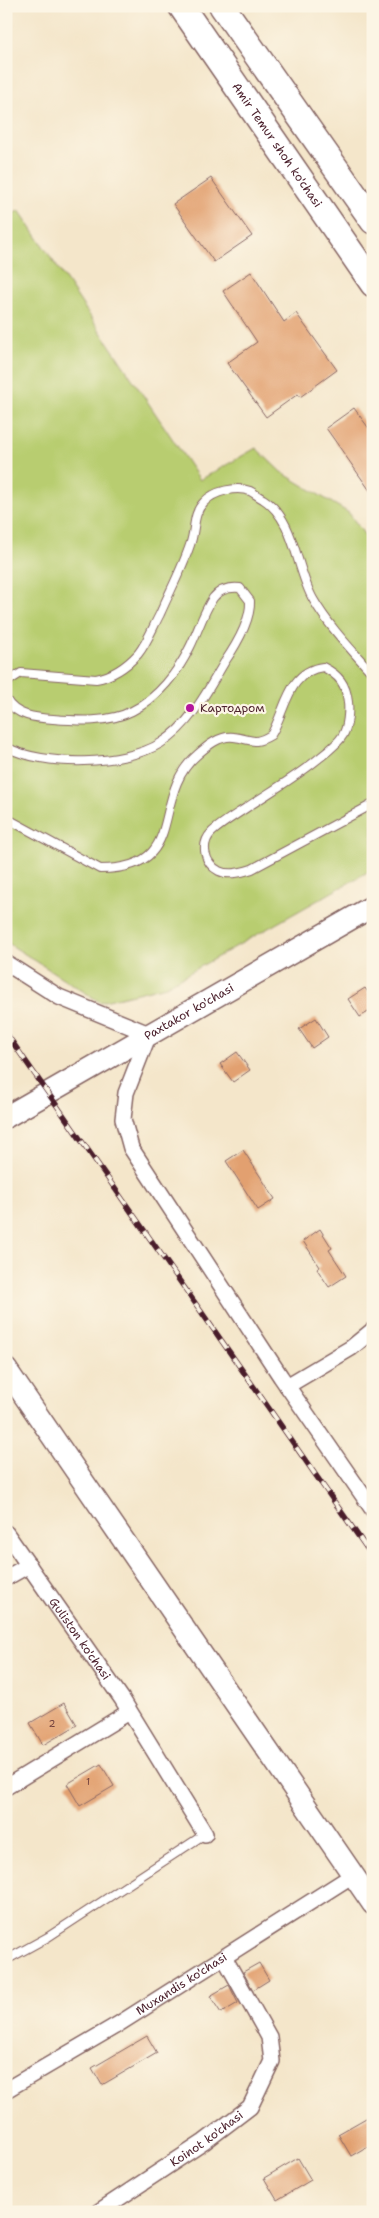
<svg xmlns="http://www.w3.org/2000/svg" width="379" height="2218" font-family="'Shantell Sans',sans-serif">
	<rect width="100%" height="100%" fill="#fcf5e5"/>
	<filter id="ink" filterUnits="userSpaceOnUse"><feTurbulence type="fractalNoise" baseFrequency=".02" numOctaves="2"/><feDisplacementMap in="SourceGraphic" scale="10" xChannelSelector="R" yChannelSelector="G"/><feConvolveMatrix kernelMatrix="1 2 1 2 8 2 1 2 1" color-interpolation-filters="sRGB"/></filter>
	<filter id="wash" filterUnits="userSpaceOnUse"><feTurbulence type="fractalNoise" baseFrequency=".0096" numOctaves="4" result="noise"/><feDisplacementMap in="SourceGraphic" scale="20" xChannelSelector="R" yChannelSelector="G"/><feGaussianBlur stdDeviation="1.12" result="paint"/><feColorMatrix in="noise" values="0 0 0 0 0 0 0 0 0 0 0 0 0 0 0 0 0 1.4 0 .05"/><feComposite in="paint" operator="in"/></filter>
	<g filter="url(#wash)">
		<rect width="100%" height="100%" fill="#f4e6ca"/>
		<!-- green -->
		<polygon fill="#b8cd70" stroke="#81764e" points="19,210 200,480 256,448 281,472 349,513 373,547 373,869 166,986 100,1002 6,942 6,219"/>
		<g id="blocks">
			<!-- building -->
			<g fill="#e2a070">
				<polygon points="211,178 252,236 214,262 173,204"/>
				<polygon points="251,272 284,322 296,313 337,370 300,397 298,394 266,417 227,363 257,342 223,291"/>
				<polygon points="354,408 373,434 373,495 326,428"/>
				<polygon points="365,988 373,999 373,1009 360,1017 348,999"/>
				<polygon points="316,1018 328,1037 312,1048 299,1029"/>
				<polygon points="237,1052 250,1070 233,1082 220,1064"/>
				<polygon points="243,1150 275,1199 258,1210 226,1161"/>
				<polygon points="320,1229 332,1248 329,1250 346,1276 329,1287 317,1269 320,1267 303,1241"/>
				<polygon points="64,1703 77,1725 43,1745 30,1723"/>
				<polygon points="101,1764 114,1786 80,1806 67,1784"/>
				<polygon points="259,1963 269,1980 253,1990 243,1972"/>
				<polygon points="229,1985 238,2003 221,2013 210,1996"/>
				<polygon points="147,2036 157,2053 102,2085 92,2068"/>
				<polygon points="373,2114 373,2143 351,2156 338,2134"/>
				<polygon points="298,2158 311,2180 277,2200 264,2178"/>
			</g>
		</g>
	</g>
	<g filter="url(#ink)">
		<use href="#blocks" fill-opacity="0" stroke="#866563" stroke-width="1"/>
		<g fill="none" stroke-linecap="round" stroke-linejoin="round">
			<defs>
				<g id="service">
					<path d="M 6,686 L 10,680 L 21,673 L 96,679 C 113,676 126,667 138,654 C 147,643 153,627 160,614 C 170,591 182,569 190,545 C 196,530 192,514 204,502 C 214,491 236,486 250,491 C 254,493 259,497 263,499 C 295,519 296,569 313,599 C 329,627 352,650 373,674"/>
					<path d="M 6,699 C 15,716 36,718 53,719 C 78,721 109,723 132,711 C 158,698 178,672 190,647 C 198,631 203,613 213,598 C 220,589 230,587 240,588 L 250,601 C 251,621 235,647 224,663 C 207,692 190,725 161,743 C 124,766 44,767 6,747"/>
					<path d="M 6,818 L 100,869 C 191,869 148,797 197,755 C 207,746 220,735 234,737 C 251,739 253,746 271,735 C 286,710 288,671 323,667 C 339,675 346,684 348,702 C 349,711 348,726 343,735 C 337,745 327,752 318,759 C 296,777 270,792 246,808 C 234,816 222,823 212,832 C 200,844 204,863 219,871 C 229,876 242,872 252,869 L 373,804"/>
					<polyline points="6,1960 48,1937 205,1834"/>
				</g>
				<g id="minor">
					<polyline points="6,963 59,997 149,1034 126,1093 123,1119 131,1148 281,1377 373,1510"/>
					<polyline points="287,1386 351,1348 373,1330"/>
					<path id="s1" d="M 6,1533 L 122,1699 L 205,1834"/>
					<polyline points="6,1578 29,1565"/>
					<polyline points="6,1787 129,1712"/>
					<path id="s2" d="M 6,2090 L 117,2025 L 353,1875"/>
					<path id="s3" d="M 98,2212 L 204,2142 L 250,2107 L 272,2061 L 269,2037 L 224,1957"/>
				</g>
				<g id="secondary">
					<path id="s4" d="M 6,1117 L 373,906"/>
					<polyline points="6,1369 373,1904"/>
				</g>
				<g id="trunk">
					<path id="s5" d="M 181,6 L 373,284"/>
					<polyline points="222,6 373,221"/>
				</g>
			</defs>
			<!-- service casing -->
			<use href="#service" stroke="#866563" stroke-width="10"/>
			<!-- minor casing -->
			<use href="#minor" stroke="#866563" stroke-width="18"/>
			<!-- secondary casing -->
			<use href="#secondary" stroke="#866563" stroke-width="24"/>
			<!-- trunk casing -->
			<use href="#trunk" stroke="#866563" stroke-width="28"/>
			<!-- service -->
			<use href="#service" stroke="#fff" stroke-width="8"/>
			<!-- minor -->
			<use href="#minor" stroke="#fff" stroke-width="15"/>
			<!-- secondary -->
			<use href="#secondary" stroke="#fff" stroke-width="21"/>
			<!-- trunk -->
			<use href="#trunk" stroke="#fff" stroke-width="25"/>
			<defs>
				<polyline id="rail" points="6,1033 373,1557"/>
			</defs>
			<!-- rail casing -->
			<use href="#rail" stroke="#4a1f2b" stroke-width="5.5"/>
			<!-- rail -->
			<use href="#rail" stroke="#fcf5e5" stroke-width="4" stroke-dasharray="11" stroke-linecap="butt"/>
		</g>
	</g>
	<!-- markers -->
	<circle fill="#b5179e" stroke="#fcf5e5" stroke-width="2" cx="190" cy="708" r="5"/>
	<g text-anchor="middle" stroke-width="4.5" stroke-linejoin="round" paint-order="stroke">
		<!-- number labels -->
		<g font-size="10" fill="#703f3c">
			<text x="52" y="1727">2</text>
			<text x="88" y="1785">1</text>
		</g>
		<!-- street labels -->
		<g font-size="12" fill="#4a1f2b" stroke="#fcf5e5">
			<text dy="4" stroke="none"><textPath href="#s5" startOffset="169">Amir Temur shoh ko'chasi</textPath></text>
			<text dy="4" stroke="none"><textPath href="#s4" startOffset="211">Paxtakor ko'chasi</textPath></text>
			<text dy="4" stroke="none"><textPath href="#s1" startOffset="129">Guliston ko'chasi</textPath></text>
			<text dy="4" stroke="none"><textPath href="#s2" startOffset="205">Muxandis ko'chasi</textPath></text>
			<text dy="4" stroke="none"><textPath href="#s3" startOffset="131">Koinot ko'chasi</textPath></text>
		</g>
		<!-- poi labels -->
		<g font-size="12" fill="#4a1f2b" stroke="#fcf5e5" text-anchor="start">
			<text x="200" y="712">Картодром</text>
		</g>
	</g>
	<!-- margin -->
	<rect width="379" height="2218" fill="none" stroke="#fcf5e5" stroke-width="25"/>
</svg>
